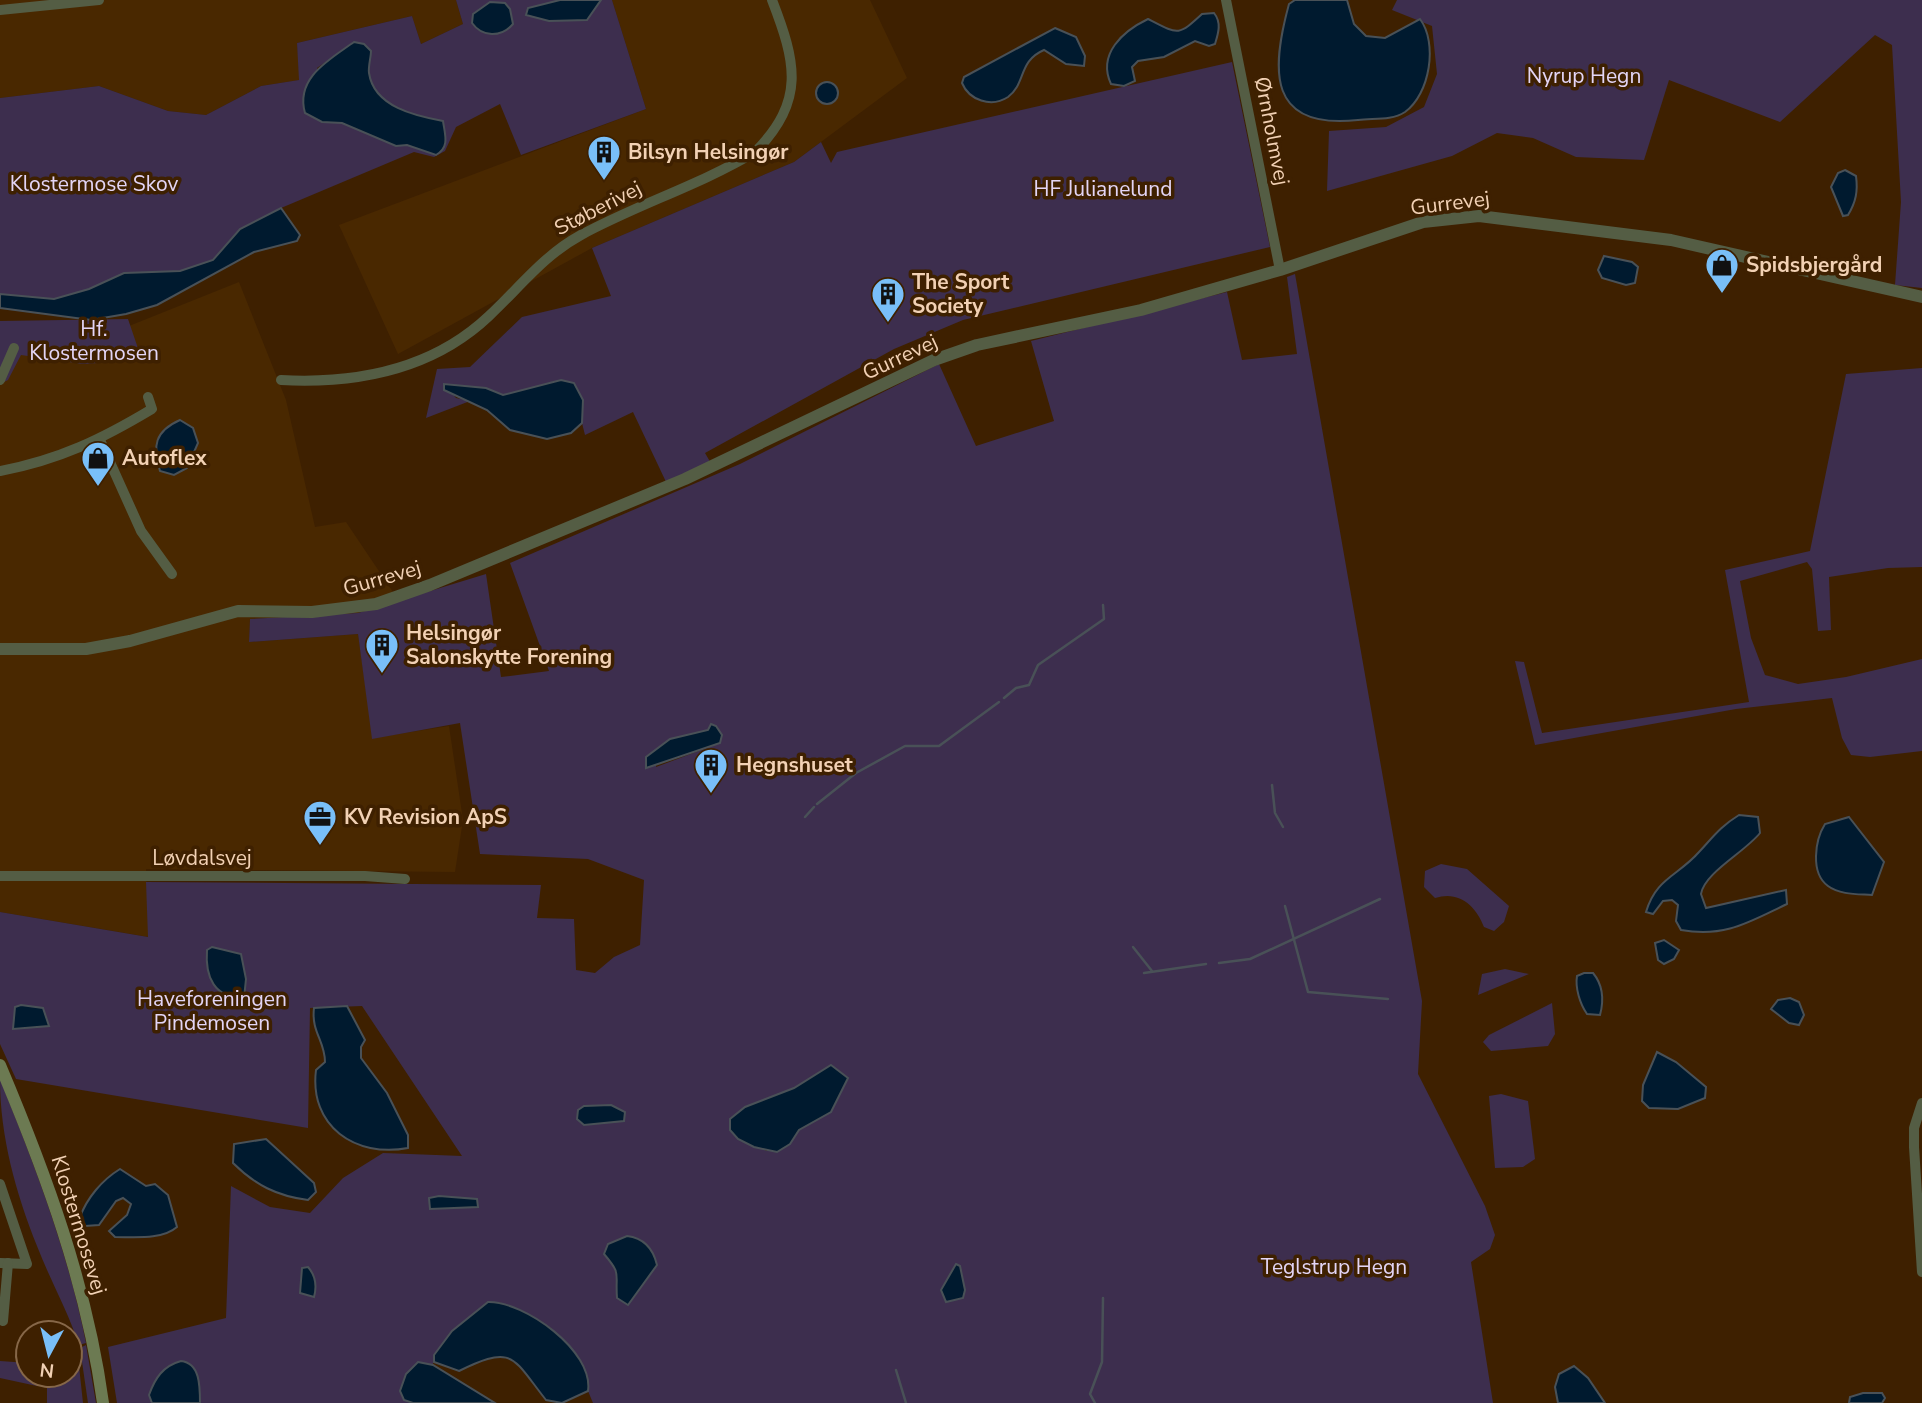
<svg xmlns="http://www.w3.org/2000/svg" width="1922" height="1403" font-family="'Nunito Sans',sans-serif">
	<rect width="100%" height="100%" fill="#3e2000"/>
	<!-- built -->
	<g fill="#492800">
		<polygon points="0,0 456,0 463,24 421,44 412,16 297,43 300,80 261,86 206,115 168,111 99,86 0,98"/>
		<polygon points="612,0 870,0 907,78 794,162 592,248 398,354 339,225 646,109"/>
		<polygon points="239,282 286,400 315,527 346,522 393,592 358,613 250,619 249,642 358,634 373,738 449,726 463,820 455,872 146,869 149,937 0,912 0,327 114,332"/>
	</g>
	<!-- green -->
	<g fill="#3d2e4e" fill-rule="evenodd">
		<path d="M 456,0 L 560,0 L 528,9 L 549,21 L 587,20 L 601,0 L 612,0 L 646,109 L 521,155 L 500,104 L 456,127 L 445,151 L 434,157 L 414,152 L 281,208 L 240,229 L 213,260 L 180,271 L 124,273 L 89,289 L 54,299 L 0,294 L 0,98 L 99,86 L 168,111 L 206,115 L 261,86 L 299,80 L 297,43 L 412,16 L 421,44 L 463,24 ZM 354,42 L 364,44 L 371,51 C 371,57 368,67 369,73 C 374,107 415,115 443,121 L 435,155 L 407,145 L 396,146 L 342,123 L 317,68 Z"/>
		<polygon points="1397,0 1922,0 1922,288 1895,285 1901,202 1892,45 1875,35 1780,122 1669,80 1644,160 1576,157 1533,138 1497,133 1452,156 1327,191 1329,131 1386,127 1424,107 1437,74 1432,26 1392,10"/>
		<polygon points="1232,62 1270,247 963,320 894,349 705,453 712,465 667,484 633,412 585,435 582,423 582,400 560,380 503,395 486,388 444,384 456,398 470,401 426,418 437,369 470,367 522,317 611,296 592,248 794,162 821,142 831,163 837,152"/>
		<path d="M 1295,274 L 1422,1001 L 1418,1074 L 1485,1206 L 1495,1235 L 1490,1249 L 1471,1262 L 1493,1403 L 593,1403 L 588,1391 L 589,1383 L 551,1328 L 499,1302 L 434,1355 L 433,1365 L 418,1362 L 404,1400 L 413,1403 L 117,1403 L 108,1347 L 226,1318 L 231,1186 L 270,1207 L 310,1213 L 343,1178 L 383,1153 L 462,1156 L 362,1006 L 310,1008 L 308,1128 L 16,1079 L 0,1044 L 0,912 L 148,937 L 146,882 L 541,885 L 537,918 L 574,919 L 576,970 L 595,973 L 614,957 L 640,945 L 644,880 L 588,859 L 480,854 L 460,723 L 372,739 L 358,634 L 249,642 L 250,619 L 358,613 L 486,574 L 501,677 L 549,671 L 510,563 L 740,464 L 939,364 L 976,446 L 1054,421 L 1031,341 L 1227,292 L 1242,360 L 1297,354 L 1287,277 ZM 711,724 L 720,743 L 656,767 L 656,749 L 670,739 L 708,730 ZM 831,1065 L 831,1112 L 799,1130 L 790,1144 L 767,1151 L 738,1139 L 745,1107 L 794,1088 Z"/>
		<polygon points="128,319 142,360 83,364 21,355 8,380 0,384 0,321"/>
		<polygon points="1922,368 1922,567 1888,568 1829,577 1831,630 1818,631 1812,569 1807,562 1740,581 1751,638 1765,675 1798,684 1846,677 1922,659 1922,751 1870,757 1851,755 1842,738 1832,698 1736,709 1535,745 1515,661 1524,662 1542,733 1749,702 1725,570 1810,551 1846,374"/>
		<path d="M 1441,864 L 1467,869 L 1509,906 L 1504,922 L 1494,931 L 1484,927 C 1476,906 1459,890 1435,898 L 1424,887 L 1425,871 Z"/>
		<polygon points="1505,969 1529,974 1478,995 1482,974"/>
		<polygon points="1552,1003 1555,1034 1548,1046 1491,1051 1483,1042 1489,1035"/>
		<path d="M 0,1079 C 35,1166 68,1252 86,1343 L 79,1345 C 68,1311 50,1280 37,1246 C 16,1193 0,1137 0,1079 Z"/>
		<polygon points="1501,1094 1528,1101 1535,1159 1523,1167 1495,1168 1489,1096"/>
		<polygon points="86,1345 96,1403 88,1403 80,1348"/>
		<polygon points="0,1361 28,1363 28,1375 38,1375 37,1386 0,1378"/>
		<polygon points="79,1366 83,1403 47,1403 47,1375 70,1375 70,1367"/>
	</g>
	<!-- water -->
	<g fill="#001a2f" stroke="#495157" stroke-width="2">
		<polygon points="560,0 601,0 587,20 549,21 526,15 528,8"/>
		<path d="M 1295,0 L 1347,0 L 1354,24 L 1366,36 L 1385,38 L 1420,19 C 1438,43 1430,94 1405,112 C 1391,121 1374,118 1358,120 C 1267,130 1271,70 1289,4 Z"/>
		<path d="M 490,2 L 505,3 L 510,9 L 513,24 C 501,38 482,37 472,23 L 473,14 Z"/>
		<path d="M 1214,13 C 1222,23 1218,34 1215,44 L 1209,46 L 1195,41 L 1164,57 L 1138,61 L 1132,67 L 1135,81 L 1124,86 L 1111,84 C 1097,54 1123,31 1148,19 C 1179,35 1178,36 1202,14 Z"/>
		<path d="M 1055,28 L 1076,37 L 1085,56 L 1084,66 L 1066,64 L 1044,50 C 1018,61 1026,84 1008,97 C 991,108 969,100 962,83 L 964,77 Z"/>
		<path d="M 354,42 L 364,44 L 371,51 C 371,57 368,67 369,73 C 374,107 416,116 443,121 C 445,135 450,147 436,155 L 407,145 L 396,146 L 342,123 L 322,122 L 305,113 C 295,78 329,60 354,42 Z"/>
		<circle cx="827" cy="93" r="11"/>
		<path d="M 1845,170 L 1856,176 C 1858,191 1856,202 1848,215 L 1843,216 L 1831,187 L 1838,173 Z"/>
		<polygon points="281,208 300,235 297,241 254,252 157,305 126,314 91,320 0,308 0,294 54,299 89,289 124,273 180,271 213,260 240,229"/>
		<polygon points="1604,256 1632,262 1638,267 1635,283 1626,285 1602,278 1598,270"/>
		<polygon points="561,380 574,383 583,400 582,423 571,433 547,439 510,430 487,410 444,390 444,384 486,388 503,395"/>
		<path d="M 180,420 L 193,428 L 198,443 L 187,468 L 174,475 L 160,471 C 152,446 155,431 180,420 Z"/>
		<polygon points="711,724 716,726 722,735 720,743 646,768 646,757 670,739 708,730"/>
		<path d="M 1739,815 L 1758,817 L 1760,833 C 1745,852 1704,873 1701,894 L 1706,908 L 1786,890 L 1787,904 C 1749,922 1725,938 1681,930 L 1676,921 L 1678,905 L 1672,900 L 1663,901 L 1653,914 L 1646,912 C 1656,878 1678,876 1699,852 C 1713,837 1721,826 1739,815 Z"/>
		<path d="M 1849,817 L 1884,862 L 1872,895 C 1858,894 1840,895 1828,886 C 1810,873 1815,840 1825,824 Z"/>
		<polygon points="1664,940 1679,950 1674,959 1664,964 1658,960 1655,943"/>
		<path d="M 212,947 L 241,954 L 246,979 L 244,998 C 214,998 205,977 207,950 Z"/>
		<path d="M 1584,973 L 1593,973 C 1603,985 1604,1000 1600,1015 L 1587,1014 C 1580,1004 1575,988 1577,976 Z"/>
		<polygon points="1790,998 1799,1002 1804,1015 1799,1025 1789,1023 1771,1009 1778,1000"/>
		<polygon points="21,1005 43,1008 49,1026 13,1029 15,1007"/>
		<path d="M 347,1006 L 365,1040 L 361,1047 L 361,1058 L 387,1093 L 408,1135 L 408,1148 C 355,1158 309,1126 316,1070 L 325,1062 C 325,1041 311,1032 314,1008 Z"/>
		<polygon points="1657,1052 1676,1062 1706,1087 1705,1098 1678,1109 1649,1108 1642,1101 1643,1085"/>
		<polygon points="831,1065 848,1078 831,1112 799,1130 790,1144 777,1152 754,1147 738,1139 730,1130 730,1119 745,1107 794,1088"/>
		<polygon points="611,1105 625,1112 624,1121 584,1125 577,1119 578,1110 584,1106"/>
		<path d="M 266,1139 L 314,1183 L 316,1192 L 308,1200 C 277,1196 255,1185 233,1163 L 234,1144 Z"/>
		<path d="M 120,1169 L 146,1186 L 155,1184 L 168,1195 L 177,1227 C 162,1240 135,1237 115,1237 L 109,1231 L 127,1215 L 131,1204 L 123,1198 L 116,1201 L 99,1225 L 85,1226 L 80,1217 C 87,1198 102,1180 120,1169 Z"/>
		<polygon points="439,1196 477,1199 478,1207 430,1209 429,1198"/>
		<path d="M 627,1236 C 644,1238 653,1248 657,1265 L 628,1305 L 617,1298 C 615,1272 622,1275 604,1254 L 608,1244 Z"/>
		<polygon points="956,1264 960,1266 965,1290 963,1298 946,1302 941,1290"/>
		<path d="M 308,1267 C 315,1275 317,1286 314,1297 L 300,1293 L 302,1268 Z"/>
		<path d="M 488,1302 C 524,1301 594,1351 588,1391 L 562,1403 L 546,1400 C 512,1357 514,1344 459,1371 L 434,1362 L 434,1355 L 452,1331 Z"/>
		<path d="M 181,1361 C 200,1363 200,1386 200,1403 L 152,1403 L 149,1395 C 155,1378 163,1366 181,1361 Z"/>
		<polygon points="418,1362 433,1365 495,1403 413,1403 404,1400 400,1391 406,1374"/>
		<polygon points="1574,1366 1588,1378 1605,1403 1558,1403 1555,1387 1559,1374"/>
		<polygon points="1863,1393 1882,1393 1885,1398 1882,1403 1849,1403 1850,1397"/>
	</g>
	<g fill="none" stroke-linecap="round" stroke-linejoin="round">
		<!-- stream -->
		<g stroke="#495157" stroke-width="2.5">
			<polyline points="1004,698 1016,688 1029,685 1038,665 1104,619 1103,605"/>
			<polyline points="1272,785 1275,813 1283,827"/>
			<polyline points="817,804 856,773 905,746 939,746 999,702"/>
			<polyline points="805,817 814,807"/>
			<polyline points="1285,906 1308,992 1388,999"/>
			<polyline points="1133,947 1152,971"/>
			<polyline points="1219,963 1250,959 1380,899"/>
			<polyline points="1144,973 1206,964"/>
			<polyline points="896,1370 906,1403"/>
			<polyline points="1095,1403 1090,1394 1102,1362 1103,1298"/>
		</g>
		<!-- minor -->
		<g stroke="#545d44" stroke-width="10">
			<polyline points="1226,0 1280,270"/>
			<polyline points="0,10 99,0"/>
			<polyline points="0,380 14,348"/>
			<path d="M 281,380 C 357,384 432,370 489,316 C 520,287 544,255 581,235 C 638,204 700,185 755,152 C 806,101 796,62 772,0"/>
			<polyline points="100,440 141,531 172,574"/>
			<path d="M 0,471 C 59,460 102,439 152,409 L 148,397"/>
			<polyline points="0,876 365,876 405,879"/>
			<polyline points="1922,1103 1914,1128 1914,1147 1922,1272"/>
			<polyline points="0,1184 27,1264 0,1263"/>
			<polyline points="3,1321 8,1263"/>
		</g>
		<!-- tertiary -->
		<polyline stroke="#545d44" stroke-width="12" points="0,649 86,649 130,641 238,611 312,612 376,604 430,585 685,479 934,360 977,345 1141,310 1280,270 1423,222 1479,216 1671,240 1922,297"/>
		<!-- secondary -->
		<path stroke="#6c7a52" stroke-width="12" d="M 0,1065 C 46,1174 87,1285 103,1403"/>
	</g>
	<!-- icons -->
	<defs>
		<symbol id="building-pin" viewBox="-11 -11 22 30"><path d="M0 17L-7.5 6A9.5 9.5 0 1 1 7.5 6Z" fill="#79bff8" stroke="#3e2000"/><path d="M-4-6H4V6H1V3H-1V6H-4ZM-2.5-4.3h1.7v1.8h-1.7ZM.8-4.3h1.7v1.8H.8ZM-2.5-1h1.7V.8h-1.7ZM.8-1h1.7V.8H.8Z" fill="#111"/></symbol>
		<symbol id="shop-pin" viewBox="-11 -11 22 30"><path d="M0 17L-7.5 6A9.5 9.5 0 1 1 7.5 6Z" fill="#79bff8" stroke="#3e2000"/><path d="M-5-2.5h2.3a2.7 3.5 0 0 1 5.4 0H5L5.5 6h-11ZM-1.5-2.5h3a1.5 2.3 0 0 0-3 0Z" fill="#111"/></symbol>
		<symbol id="office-pin" viewBox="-11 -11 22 30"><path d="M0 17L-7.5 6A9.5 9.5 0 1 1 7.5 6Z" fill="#79bff8" stroke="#3e2000"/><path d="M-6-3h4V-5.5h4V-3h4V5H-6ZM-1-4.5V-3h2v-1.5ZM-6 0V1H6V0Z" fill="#111"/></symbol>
	</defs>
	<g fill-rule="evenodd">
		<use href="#building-pin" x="585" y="133" width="38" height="52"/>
		<use href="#shop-pin" x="1703" y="246" width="38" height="52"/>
		<use href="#building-pin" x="869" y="275" width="38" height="52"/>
		<use href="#shop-pin" x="79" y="439" width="38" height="52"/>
		<use href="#building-pin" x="363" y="626" width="38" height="52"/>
		<use href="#building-pin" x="692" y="746" width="38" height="52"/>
		<use href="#office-pin" x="301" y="798" width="38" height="52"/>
	</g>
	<g text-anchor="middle" stroke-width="7" stroke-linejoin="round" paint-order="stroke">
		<!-- park labels -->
		<g font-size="21" fill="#e3d5f6" stroke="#3e2000">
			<text x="1584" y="83">Nyrup Hegn</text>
			<text x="94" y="191">Klostermose Skov</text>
			<text x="1103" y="196">HF Julianelund</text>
			<text x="94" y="336">Hf.<tspan x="94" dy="24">Klostermosen</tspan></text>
			<text x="212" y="1006">Haveforeningen<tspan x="212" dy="24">Pindemosen</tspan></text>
			<text x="1334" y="1274">Teglstrup Hegn</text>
		</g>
		<!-- street labels -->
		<g font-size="21" fill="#f2d1b4" stroke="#3e2000">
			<text transform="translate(1272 131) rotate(79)" y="7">Ørnholmvej</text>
			<text transform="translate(1450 203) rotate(-7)" y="7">Gurrevej</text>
			<text transform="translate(598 208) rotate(-27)" y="7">Støberivej</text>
			<text transform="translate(900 357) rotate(-25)" y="7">Gurrevej</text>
			<text transform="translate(382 578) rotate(-16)" y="7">Gurrevej</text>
			<text x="202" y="865">Løvdalsvej</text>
			<text transform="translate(79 1225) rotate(73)" y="7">Klostermosevej</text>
		</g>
		<!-- poi labels -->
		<g font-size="21" font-weight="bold" fill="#f2d1b4" stroke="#3e2000" text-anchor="start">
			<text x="628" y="159">Bilsyn Helsingør</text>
			<text x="1746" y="272">Spidsbjergård</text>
			<text x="912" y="289">The Sport<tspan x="912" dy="24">Society</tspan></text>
			<text x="122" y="465">Autoflex</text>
			<text x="406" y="640">Helsingør<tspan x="406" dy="24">Salonskytte Forening</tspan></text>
			<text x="736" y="772">Hegnshuset</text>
			<text x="344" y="824">KV Revision ApS</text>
		</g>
	</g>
	<!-- north arrow -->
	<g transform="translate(49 1354) rotate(187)"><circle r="33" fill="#3e2000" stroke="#866748" stroke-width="2"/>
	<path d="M0-5L12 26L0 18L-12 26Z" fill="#79bff8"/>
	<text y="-10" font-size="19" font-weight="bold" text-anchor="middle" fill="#f2d1b4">N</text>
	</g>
</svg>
